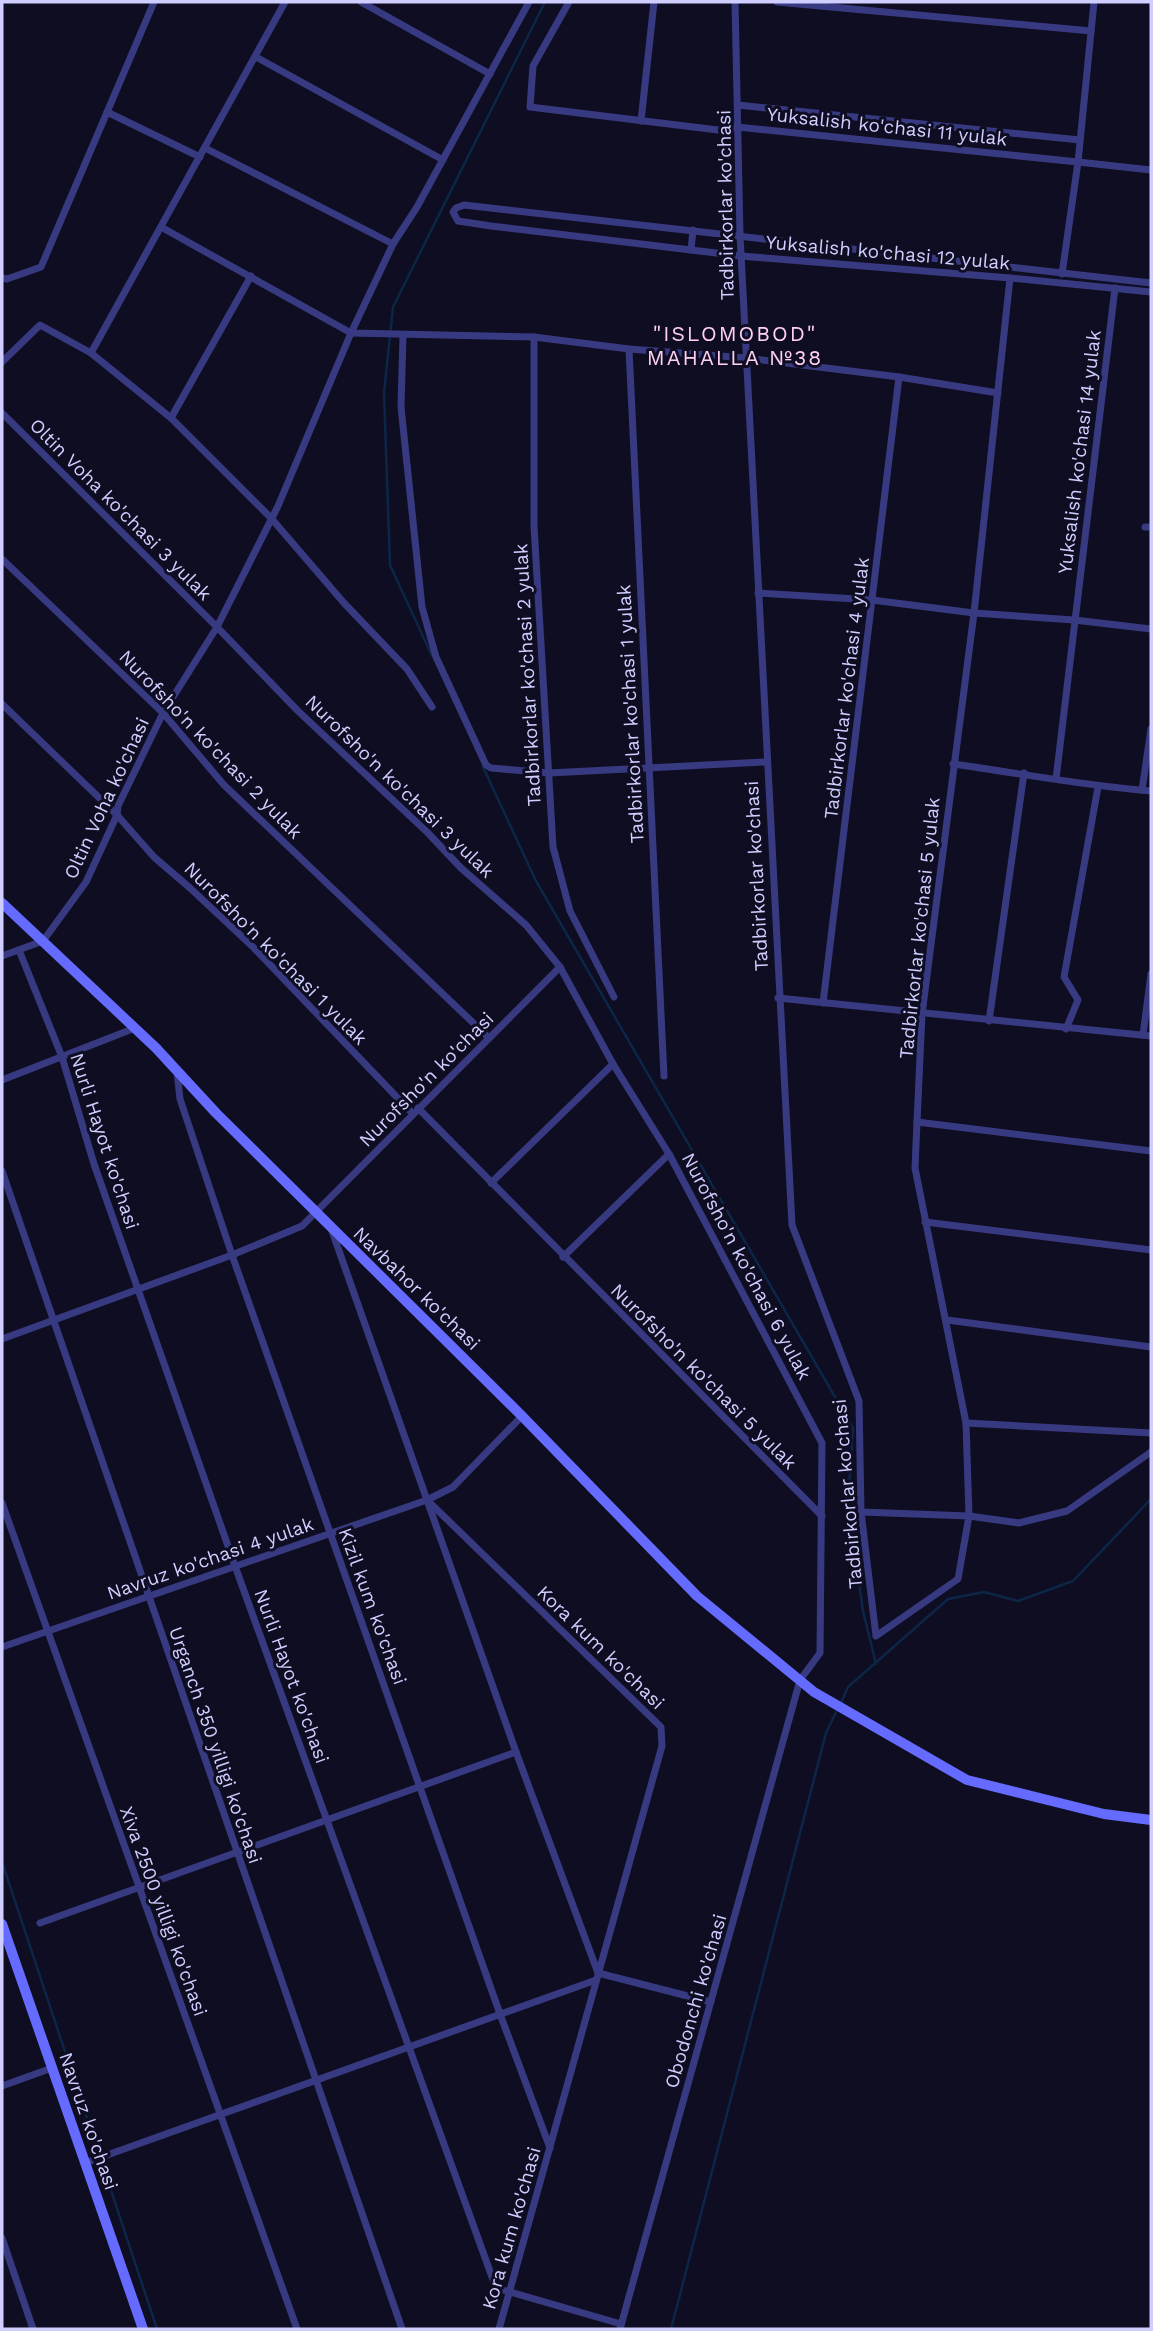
<svg xmlns="http://www.w3.org/2000/svg" width="1153" height="2331" font-family="'Work Sans',sans-serif">
	<rect width="100%" height="100%" fill="#0f0d22"/>
	<g fill="none" stroke-linecap="round" stroke-linejoin="round">
		<!-- stream -->
		<g stroke="#0c2647" stroke-width="2.5">
			<polyline points="432,656 390,565 384,393 393,307 545,2"/>
			<polyline points="483,767 536,881 853,1428 848,1505 863,1611 876,1664"/>
			<polyline points="840,1705 848,1687 948,1599 984,1592 1018,1601 1073,1581 1151,1499"/>
			<polyline points="2,1862 157,2329"/>
			<polyline points="671,2329 826,1733 837,1710"/>
		</g>
		<!-- street -->
		<g stroke="#383a81" stroke-width="7">
			<polyline points="361,2 490,74"/>
			<polyline points="569,2 533,66 530,107 726,131 737,127 1078,162 1062,274"/>
			<polyline points="735,2 740,235 792,1225 859,1401 861,1512 876,1636 958,1579 969,1516 966,1423 915,1168 917,1122 922,1014 974,613 1010,278"/>
			<polyline points="777,2 1091,31"/>
			<polyline points="1094,2 1078,162 1151,170"/>
			<polyline points="256,57 443,160"/>
			<polyline points="738,105 1080,140"/>
			<polyline points="107,112 200,157"/>
			<polyline points="641,121 654,2"/>
			<polyline points="205,148 393,244"/>
			<polyline points="161,227 351,333 534,337 629,349 746,358 899,377 998,393"/>
			<polyline points="691,250 693,230"/>
			<polyline points="2,278 7,279 41,267 154,2"/>
			<polyline points="1151,283 464,205 456,208 453,212 458,221 491,226 741,256 1010,278 1151,292"/>
			<polyline points="403,336 401,407 422,607 436,657 486,765 491,768 549,773 766,762"/>
			<polyline points="534,337 534,526 553,847 570,911 614,997"/>
			<polyline points="629,349 664,1076"/>
			<polyline points="91,353 285,2"/>
			<polyline points="2,362 40,325 91,353 171,418 271,518 344,603 407,669 432,707"/>
			<polyline points="2,413 217,627 298,711 428,833 461,868 526,925 560,967 613,1064 669,1154 822,1443 820,1653 800,1680 620,2329"/>
			<polyline points="171,418 251,276"/>
			<polyline points="1145,527 1151,527"/>
			<polyline points="2,559 163,713 224,785 489,1038"/>
			<polyline points="758,593 872,600 974,613 1074,620 1151,629"/>
			<polyline points="2,704 117,815 154,857 190,888 254,948 413,1114"/>
			<path d="M 953,764 C 1019,773 1085,786 1151,791"/>
			<polyline points="1056,779 1115,288"/>
			<polyline points="1142,790 1151,729"/>
			<polyline points="19,950 62,1057 94,1164 235,1566 496,2288 621,2324"/>
			<polyline points="2,956 43,941 86,882 117,815 118,806 163,713 217,627 278,506 351,333 393,244 417,207 529,2"/>
			<polyline points="778,998 1151,1036"/>
			<polyline points="823,1003 899,377"/>
			<polyline points="989,1021 1024,773"/>
			<polyline points="1066,1029 1078,1000 1064,977 1098,787"/>
			<polyline points="1143,1035 1151,974"/>
			<polyline points="177,1072 180,1099 232,1255 500,2014 550,2148"/>
			<polyline points="2,1080 135,1028"/>
			<polyline points="418,1108 822,1516"/>
			<polyline points="917,1122 1151,1151"/>
			<polyline points="2,1171 402,2329"/>
			<polyline points="491,1183 613,1064"/>
			<polyline points="925,1222 1151,1250"/>
			<polyline points="332,1231 516,1752 598,1973 711,2002"/>
			<polyline points="563,1257 669,1154"/>
			<polyline points="947,1320 1151,1347"/>
			<polyline points="2,1339 232,1255 302,1226 560,967"/>
			<polyline points="966,1423 1151,1433"/>
			<polyline points="427,1500 661,1727 662,1746 499,2329"/>
			<polyline points="2,1503 297,2329"/>
			<polyline points="861,1512 969,1516 1019,1523 1067,1511 1151,1452"/>
			<polyline points="2,1647 427,1500 453,1487 522,1416"/>
			<polyline points="40,1923 516,1752"/>
			<polyline points="2,2086 52,2068"/>
			<polyline points="85,2163 596,1980"/>
			<polyline points="2,2238 33,2329"/>
		</g>
		<!-- secondary -->
		<g stroke="#656bff" stroke-width="10">
			<polyline points="2,903 156,1048 216,1113 522,1416 697,1596 814,1692 967,1780 1104,1814 1151,1820"/>
			<polyline points="2,1924 143,2329"/>
		</g>
	</g>
	<g text-anchor="middle" stroke-width="6" stroke-linejoin="round" paint-order="stroke">
		<!-- street labels -->
		<g font-size="19" fill="#d0ceff" stroke="#0f0d22">
			<text transform="translate(887 126) rotate(6)" y="7">Yuksalish ko'chasi 11 yulak</text>
			<text transform="translate(725 205) rotate(-91)" y="7">Tadbirkorlar ko'chasi</text>
			<text transform="translate(888 252) rotate(5)" y="7">Yuksalish ko'chasi 12 yulak</text>
			<text transform="translate(1079 452) rotate(-83)" y="7">Yuksalish ko'chasi 14 yulak</text>
			<text transform="translate(121 509) rotate(45)" y="7">Oltin Voha ko'chasi 3 yulak</text>
			<text transform="translate(527 675) rotate(-93)" y="7">Tadbirkorlar ko'chasi 2 yulak</text>
			<text transform="translate(846 688) rotate(-83)" y="7">Tadbirkorlar ko'chasi 4 yulak</text>
			<text transform="translate(630 714) rotate(-93)" y="7">Tadbirkorlar ko'chasi 1 yulak</text>
			<text transform="translate(211 744) rotate(46)" y="7">Nurofsho'n ko'chasi 2 yulak</text>
			<text transform="translate(400 786) rotate(44)" y="7">Nurofsho'n ko'chasi 3 yulak</text>
			<text transform="translate(106 798) rotate(-65)" y="7">Oltin Voha ko'chasi</text>
			<text transform="translate(756 876) rotate(-93)" y="7">Tadbirkorlar ko'chasi</text>
			<text transform="translate(919 928) rotate(-84)" y="7">Tadbirkorlar ko'chasi 5 yulak</text>
			<text transform="translate(276 953) rotate(45)" y="7">Nurofsho'n ko'chasi 1 yulak</text>
			<text transform="translate(426 1079) rotate(-45)" y="7">Nurofsho'n ko'chasi</text>
			<text transform="translate(105 1141) rotate(72)" y="7">Nurli Hayot ko'chasi</text>
			<text transform="translate(747 1266) rotate(62)" y="7">Nurofsho'n ko'chasi 6 yulak</text>
			<text transform="translate(417 1288) rotate(44)" y="7">Navbahor ko'chasi</text>
			<text transform="translate(704 1376) rotate(45)" y="7">Nurofsho'n ko'chasi 5 yulak</text>
			<text transform="translate(847 1494) rotate(-95)" y="7">Tadbirkorlar ko'chasi</text>
			<text transform="translate(210 1558) rotate(-19)" y="7">Navruz ko'chasi 4 yulak</text>
			<text transform="translate(373 1606) rotate(70)" y="7">Kizil kum ko'chasi</text>
			<text transform="translate(601 1647) rotate(44)" y="7">Kora kum ko'chasi</text>
			<text transform="translate(292 1676) rotate(70)" y="7">Nurli Hayot ko'chasi</text>
			<text transform="translate(216 1745) rotate(71)" y="7">Urganch 350 yilligi ko'chasi</text>
			<text transform="translate(164 1911) rotate(70)" y="7">Xiva 2500 yilligi ko'chasi</text>
			<text transform="translate(695 2001) rotate(-74)" y="7">Obodonchi ko'chasi</text>
			<text transform="translate(89 2121) rotate(71)" y="7">Navruz ko'chasi</text>
			<text transform="translate(511 2228) rotate(-74)" y="7">Kora kum ko'chasi</text>
		</g>
		<!-- neighbourhood labels -->
		<g font-size="21" letter-spacing="2" fill="#ffd0f1" stroke="#0f0d22">
			<text x="735" y="341">"ISLOMOBOD"<tspan x="735" dy="24">MAHALLA №38</tspan></text>
		</g>
	</g>
	<!-- border -->
	<rect width="1153" height="2331" fill="none" stroke="#d0ceff" stroke-width="7"/>
</svg>
